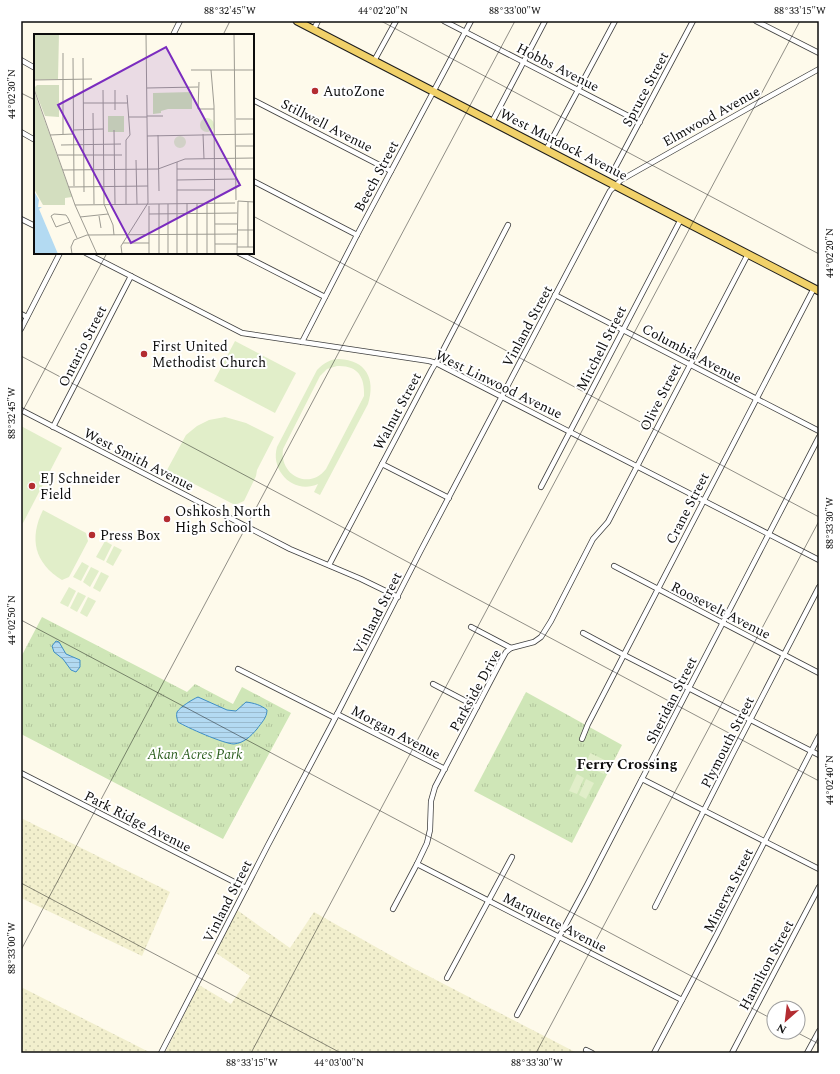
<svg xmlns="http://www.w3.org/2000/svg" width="840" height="1074" font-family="Spectral,serif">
	<defs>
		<pattern id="farmland-dots" width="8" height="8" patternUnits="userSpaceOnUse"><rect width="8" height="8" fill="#f2efcd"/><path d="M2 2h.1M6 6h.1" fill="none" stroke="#ceccaf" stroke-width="1.8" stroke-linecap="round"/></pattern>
		<pattern id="grass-tufts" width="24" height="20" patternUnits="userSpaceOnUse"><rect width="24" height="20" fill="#cfe6b7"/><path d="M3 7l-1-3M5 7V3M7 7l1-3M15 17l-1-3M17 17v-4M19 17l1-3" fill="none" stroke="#b1c49c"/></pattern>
		<pattern id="water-rules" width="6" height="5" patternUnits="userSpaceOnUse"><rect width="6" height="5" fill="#b3daf2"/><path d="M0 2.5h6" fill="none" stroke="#99bace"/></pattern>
	</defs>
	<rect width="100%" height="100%" fill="#fefaeb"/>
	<!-- farmland -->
	<g fill="url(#farmland-dots)">
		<polygon points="21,818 170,892 142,956 21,898"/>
		<polygon points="237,910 290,948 314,912 413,968 577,1053 165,1053 199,985 231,1004 250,976 216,953"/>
		<polygon points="21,987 151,1053 21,1053"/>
	</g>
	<!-- grass -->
	<g fill="url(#grass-tufts)">
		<polygon points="42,617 187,692 195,684 233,704 242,687 291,713 223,839 21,734 21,657"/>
		<polygon points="526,692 622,745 572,843 474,791"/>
	</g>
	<!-- pitch -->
	<g fill="#e1eec9" fill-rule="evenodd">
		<polygon points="235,341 296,373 275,413 214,381"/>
		<path d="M 339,359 C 366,360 376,379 368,404 L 320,495 L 314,492 L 318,484 C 294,495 270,471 277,447 L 317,370 C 324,363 330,359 339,359 ZM 337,366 C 357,365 365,376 364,396 L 326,469 C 309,491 279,475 283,449 L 320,376 L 327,369 Z"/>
		<polygon points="225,417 246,423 274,437 257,470 256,476 244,501 235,505 167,470 186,435 197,426 209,420"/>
		<polygon points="21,426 62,448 23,523 21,524"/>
		<path d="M 43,510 L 86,533 L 88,541 L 69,577 L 62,580 C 34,563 29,538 43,510 Z"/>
		<polygon points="105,541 112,545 104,561 96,557"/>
		<polygon points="114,546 122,550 113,566 106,562"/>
		<polygon points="82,562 89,566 81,581 73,577"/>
		<polygon points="91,567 99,571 90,587 83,582"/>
		<polygon points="101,572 109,576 100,592 93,588"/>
		<polygon points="69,587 76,591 68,607 60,603"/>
		<polygon points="78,592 86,596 77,612 70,608"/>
		<polygon points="88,597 96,601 87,617 80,613"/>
		<polygon points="590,753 609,762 604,774 585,766"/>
		<polygon points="577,774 584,778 577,794 569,791"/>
		<polygon points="586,779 594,783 586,799 579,795"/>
	</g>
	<!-- water -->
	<g fill="url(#water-rules)" stroke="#3e8ec5">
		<polygon points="56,641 59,642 66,654 80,660 80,667 76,672 71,670 63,659 54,652 52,646"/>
		<path d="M 198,697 L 227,710 L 236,711 L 246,702 C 254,703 261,705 267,710 C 267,718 261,723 257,729 C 251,736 244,743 234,744 C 224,744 186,727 178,722 C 177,718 176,716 177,712 C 180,707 193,699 198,697 Z"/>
	</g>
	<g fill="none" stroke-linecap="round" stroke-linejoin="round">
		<defs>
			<g id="street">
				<polyline points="444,21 640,122"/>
				<polyline points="756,21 819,53"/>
				<polyline points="314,29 318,21"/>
				<polyline points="173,35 180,21"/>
				<polyline points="21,60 35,68"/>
				<polyline points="374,61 396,21"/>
				<polyline points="253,100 391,171"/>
				<polyline points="492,122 545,21"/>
				<polyline points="21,132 35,140"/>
				<polyline points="546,150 615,21"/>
				<polyline points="616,166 693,21"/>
				<polyline points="253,181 357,235"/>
				<polyline points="21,219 35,226"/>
				<polyline points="86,253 242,333 429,361 436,363 819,560"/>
				<polyline points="239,253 325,297"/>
				<polyline points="555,295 819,431"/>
				<polyline points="21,314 27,317"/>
				<polyline points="21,329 60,253"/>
				<polyline points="302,342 357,235 471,21"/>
				<polyline points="21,410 290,549 361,579 398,597"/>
				<polyline points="53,427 131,276"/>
				<polyline points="382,464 449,498"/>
				<polyline points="541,487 681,219"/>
				<polyline points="329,565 432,369 439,358 508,225"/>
				<polyline points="614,566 819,673"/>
				<polyline points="471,627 511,648"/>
				<polyline points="583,633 624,655 819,755"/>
				<polyline points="238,669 335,718"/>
				<polyline points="433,684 477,707"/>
				<polyline points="337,714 445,769"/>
				<polyline points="582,739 588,724 814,288"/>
				<polyline points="21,773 246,888"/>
				<polyline points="642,779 819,869"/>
				<polyline points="417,864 682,1000"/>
				<polyline points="655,907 732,755 819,587"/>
				<polyline points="393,909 417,864 427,843 430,830 431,801 435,787 501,661 506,652 511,648 534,642 541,637 551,621 593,539 608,522 748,254"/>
				<polyline points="447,978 512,857"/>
				<polyline points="517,1015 587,885 819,437"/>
				<polyline points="586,1050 592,1053"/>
				<polyline points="161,1053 268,845 331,726 420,552 610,191 621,180 754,105 819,69"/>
				<polyline points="654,1053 716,936 819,736"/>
				<polyline points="732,1053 819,887"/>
				<polyline points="807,1053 819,1031"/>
			</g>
			<polyline id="primary" points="297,21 819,291"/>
		</defs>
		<!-- street casing -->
		<use href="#street" stroke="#3f3f3f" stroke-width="6"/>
		<!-- primary casing -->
		<use href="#primary" stroke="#1d1d1d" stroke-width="9"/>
		<!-- street -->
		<use href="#street" stroke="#fff" stroke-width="4.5"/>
		<!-- primary -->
		<use href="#primary" stroke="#f1d169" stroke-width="7"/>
	</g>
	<!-- ticks -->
	<path fill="none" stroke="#0c0c0c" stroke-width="1" stroke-opacity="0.45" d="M 381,21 L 819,254M 223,35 L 230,21M 21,93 L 35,100M 253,216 L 819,517M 21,356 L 819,781M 21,414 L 107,253M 21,620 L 774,1020M 21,883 L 341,1053M 21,950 L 515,21M 796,1032 L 819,1044M 251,1053 L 800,21M 536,1053 L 819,521"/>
	<!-- markers -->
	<g fill="#b32c31" stroke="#fff" stroke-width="1.5">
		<circle cx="315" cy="91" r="4"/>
		<circle cx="144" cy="354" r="4"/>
		<circle cx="32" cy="486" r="4"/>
		<circle cx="167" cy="519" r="4"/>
		<circle cx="92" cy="535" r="4"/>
	</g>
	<g text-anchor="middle" stroke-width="4" stroke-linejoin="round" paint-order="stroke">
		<!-- street labels -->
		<g font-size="14" fill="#0c0c0c" stroke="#fff">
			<text transform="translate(558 67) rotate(27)" y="5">Hobbs Avenue</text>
			<text transform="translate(645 89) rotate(-62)" y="5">Spruce Street</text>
			<text transform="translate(711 116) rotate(-29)" y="5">Elmwood Avenue</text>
			<text transform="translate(327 125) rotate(27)" y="5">Stillwell Avenue</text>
			<text transform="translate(564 144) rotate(27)" y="5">West Murdock Avenue</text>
			<text transform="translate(376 176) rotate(-62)" y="5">Beech Street</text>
			<text transform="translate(527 326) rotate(-62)" y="5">Vinland Street</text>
			<text transform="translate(82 346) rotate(-63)" y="5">Ontario Street</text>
			<text transform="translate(601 348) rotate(-63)" y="5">Mitchell Street</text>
			<text transform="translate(692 353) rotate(28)" y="5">Columbia Avenue</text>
			<text transform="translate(499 384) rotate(26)" y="5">West Linwood Avenue</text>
			<text transform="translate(660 397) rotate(-63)" y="5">Olive Street</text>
			<text transform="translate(397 411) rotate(-62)" y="5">Walnut Street</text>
			<text transform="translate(139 459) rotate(27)" y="5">West Smith Avenue</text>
			<text transform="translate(687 508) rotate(-63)" y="5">Crane Street</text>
			<text transform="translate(721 610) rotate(27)" y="5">Roosevelt Avenue</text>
			<text transform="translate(377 613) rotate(-63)" y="5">Vinland Street</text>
			<text transform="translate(475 690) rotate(-61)" y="5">Parkside Drive</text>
			<text transform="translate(671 700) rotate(-63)" y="5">Sheridan Street</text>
			<text transform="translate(396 732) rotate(28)" y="5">Morgan Avenue</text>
			<text transform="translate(727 742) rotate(-63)" y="5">Plymouth Street</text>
			<text transform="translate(138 821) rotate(27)" y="5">Park Ridge Avenue</text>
			<text transform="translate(728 890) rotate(-63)" y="5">Minerva Street</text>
			<text transform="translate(227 901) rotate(-63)" y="5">Vinland Street</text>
			<text transform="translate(555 922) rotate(27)" y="5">Marquette Avenue</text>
			<text transform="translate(766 965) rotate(-62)" y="5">Hamilton Street</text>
		</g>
		<!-- poi labels -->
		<g font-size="14" fill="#0c0c0c" stroke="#fff" text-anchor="start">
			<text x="323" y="96">AutoZone</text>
			<text x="152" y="351">First United<tspan x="152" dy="16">Methodist Church</tspan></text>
			<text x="40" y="483">EJ Schneider<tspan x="40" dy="16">Field</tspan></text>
			<text x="175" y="516">Oshkosh North<tspan x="175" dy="16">High School</tspan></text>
			<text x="100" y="540">Press Box</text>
		</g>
		<!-- park labels -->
		<g font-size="14" font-style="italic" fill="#2d5f20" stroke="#fff">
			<text x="195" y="759">Akan Acres Park</text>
		</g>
		<!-- neighbourhood labels -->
		<g font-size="15" font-weight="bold" fill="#0c0c0c" stroke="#fff">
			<text x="627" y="769">Ferry Crossing</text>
		</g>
	</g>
	<!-- overview -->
	<g transform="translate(34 34)">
		<rect width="220" height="220" fill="#fefaeb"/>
		<path d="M 158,58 L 158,75 L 134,75 L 127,77 L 127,79 L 119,80 L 119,59 ZM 74,82 L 90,82 L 90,98 L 74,98 Z" fill="#cfe6b7"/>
		<path d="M 0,0 L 25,0 L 24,45 L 0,46 ZM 3,51 L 25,51 L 25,83 L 11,82 L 0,54 ZM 0,57 L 38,163 L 31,164 L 31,171 L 9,171 L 0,155 Z" fill="#d3debf"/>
		<path d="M166 91a7 7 0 1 1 14 0a7 7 0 1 1-14 0ZM140 108a6 6 0 1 1 12 0a6 6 0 1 1-12 0Z" fill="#e1eec9"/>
		<path d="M 0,157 L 5,166 L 4,173 L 8,173 L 5,175 L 24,220 L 0,219 Z" fill="#b3daf2"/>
		<path fill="none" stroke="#9d9b92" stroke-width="1" d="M 158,0 L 172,0M 200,0 L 202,166M 39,24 L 40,152M 49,24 L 50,158M 157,36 L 220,36M 177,36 L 180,72 L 181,220M 0,46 L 58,45M 165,48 L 164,75 L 180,75M 113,54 L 164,53M 0,55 L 41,171 L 63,220M 69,56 L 70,170 L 79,191 L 80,201M 49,69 L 93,69M 81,76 L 81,56M 59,79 L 60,170M 113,82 L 129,82M 95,83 L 113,83M 202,85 L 220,85M 39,96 L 69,95M 80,96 L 81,170M 29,100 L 29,19M 169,100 L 170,125M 16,101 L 39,100M 124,101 L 125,157M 113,102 L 220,100M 27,111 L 87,110M 202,112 L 220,112M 24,121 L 88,121M 102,126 L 103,170M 143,128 L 143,219M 143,135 L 220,135M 29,136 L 124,135 L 151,125 L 220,124M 143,146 L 203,145M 35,153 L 114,152M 143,156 L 181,156M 204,167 L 220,168M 214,168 L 214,213M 153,169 L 153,220M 163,169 L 163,220M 173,169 L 173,220M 92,170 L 92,106 L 96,101 L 93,61M 134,170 L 134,220M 41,171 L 201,169M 115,172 L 115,219M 115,180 L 203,179M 65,182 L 67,194M 46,183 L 74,180M 36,188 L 22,193 L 17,182 L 20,180 L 32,181 L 34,184 L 43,204M 181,190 L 203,190M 203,196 L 220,196M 89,209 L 115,209M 181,210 L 203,210M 203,213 L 220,213M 125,219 L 125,170M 38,220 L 37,213 L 40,206 L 53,201 L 203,200M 88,220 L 87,212 L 114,169 L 112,0M 93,220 L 144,220M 203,220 L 204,167"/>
		<path fill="#7b2cbf" fill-opacity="0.15" stroke="#7b2cbf" stroke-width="2" d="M 132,13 L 206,151 L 97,209 L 24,71 Z"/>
		<rect width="220" height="220" fill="none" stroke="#0c0c0c" stroke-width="2"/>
	</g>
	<!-- border -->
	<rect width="840" height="1074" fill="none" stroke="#ffffff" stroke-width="44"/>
	<!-- north arrow -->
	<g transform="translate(786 1020) rotate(208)"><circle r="19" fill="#ffffff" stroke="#9e9e9e"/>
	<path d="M0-3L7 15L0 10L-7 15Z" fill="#b32c31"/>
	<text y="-6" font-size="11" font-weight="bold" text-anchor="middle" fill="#0c0c0c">N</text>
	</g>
	<rect x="22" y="22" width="796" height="1030" fill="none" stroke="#0c0c0c" stroke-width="1.5"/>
	<g font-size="10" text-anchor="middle" fill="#0c0c0c">
		<text x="230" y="14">88°32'45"W</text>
		<text x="383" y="14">44°02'20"N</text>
		<text x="515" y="14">88°33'00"W</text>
		<text x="800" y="14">88°33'15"W</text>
		<text transform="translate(11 94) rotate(-90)" y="4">44°02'30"N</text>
		<text transform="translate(829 253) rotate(-90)" y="4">44°02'20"N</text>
		<text transform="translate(11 413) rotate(-90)" y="4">88°32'45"W</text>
		<text transform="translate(829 523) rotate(-90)" y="4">88°33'30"W</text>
		<text transform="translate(11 620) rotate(-90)" y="4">44°02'50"N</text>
		<text transform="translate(829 780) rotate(-90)" y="4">44°02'40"N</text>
		<text transform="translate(11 948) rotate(-90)" y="4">88°33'00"W</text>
		<text x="252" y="1066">88°33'15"W</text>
		<text x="339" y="1066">44°03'00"N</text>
		<text x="537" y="1066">88°33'30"W</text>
	</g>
</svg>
